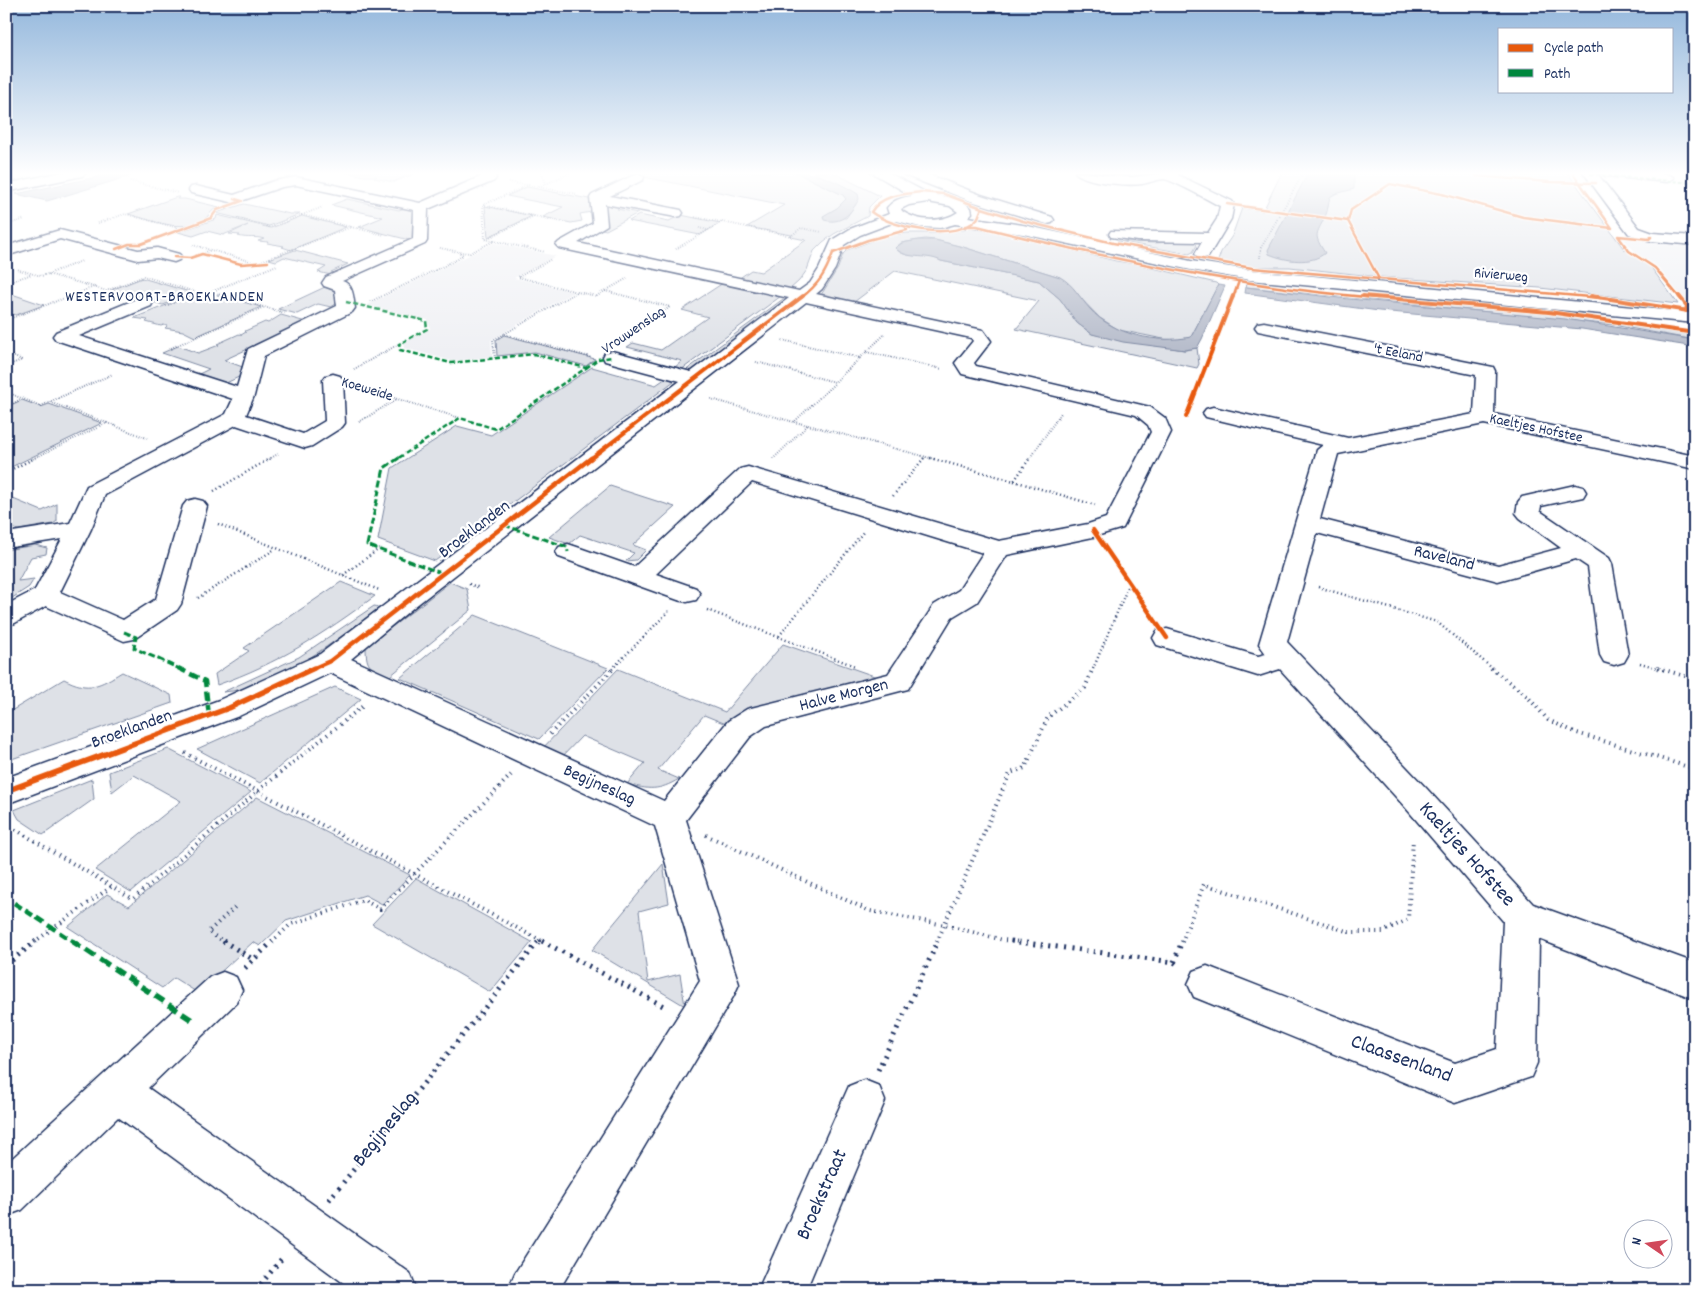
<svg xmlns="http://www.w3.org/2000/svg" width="1701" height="1296" viewBox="0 0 1701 1296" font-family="Dekko,sans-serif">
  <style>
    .built { fill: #eff0f4 }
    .green { fill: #dee1e7; stroke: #7c88a2 }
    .water { fill: #b5bbca; stroke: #77839f }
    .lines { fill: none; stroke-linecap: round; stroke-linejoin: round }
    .minor-casing { stroke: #1b2f5e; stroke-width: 3 }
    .path-far3 { stroke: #1b2f5e; stroke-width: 2; stroke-dasharray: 0.5 2; stroke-linecap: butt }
    .path-far2 { stroke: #1b2f5e; stroke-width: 2.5; stroke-dasharray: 1 3; stroke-linecap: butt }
    .path-far1 { stroke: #1b2f5e; stroke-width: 4; stroke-dasharray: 1 4.5; stroke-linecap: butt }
    .path { stroke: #1b2f5e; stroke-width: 5; stroke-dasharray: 2 5.5; stroke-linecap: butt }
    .minor { fill: #fff; fill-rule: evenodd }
    .quiet-far4 { stroke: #00873e; stroke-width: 2; stroke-dasharray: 4 2; stroke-linecap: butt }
    .quiet-far3 { stroke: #00873e; stroke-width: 2.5; stroke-dasharray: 5 2.5; stroke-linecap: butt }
    .quiet-far2 { stroke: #00873e; stroke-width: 3; stroke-dasharray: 7 3; stroke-linecap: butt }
    .quiet-far1 { stroke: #00873e; stroke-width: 4.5; stroke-dasharray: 9 4.5; stroke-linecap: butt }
    .quiet { stroke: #00873e; stroke-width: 5.5; stroke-dasharray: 11 5.5; stroke-linecap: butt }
    .cycleway-far3-casing { stroke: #fff; stroke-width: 4.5 }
    .cycleway-far2-casing { stroke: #fff; stroke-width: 5.5 }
    .cycleway-far1-casing { stroke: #fff; stroke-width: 7 }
    .cycleway-casing { stroke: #fff; stroke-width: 9 }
    .cycleway-far3 { stroke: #e8590c; stroke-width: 2.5 }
    .cycleway-far2 { stroke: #e8590c; stroke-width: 4 }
    .cycleway-far1 { stroke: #e8590c; stroke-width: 4.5 }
    .cycleway { stroke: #e8590c; stroke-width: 5.5 }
    .labels { text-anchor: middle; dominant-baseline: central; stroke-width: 4.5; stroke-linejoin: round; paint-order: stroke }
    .far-street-label { font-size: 15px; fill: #1b2f5e; stroke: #fff }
    .far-neighbourhood-label { font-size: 16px; letter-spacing: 1px; fill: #1b2f5e; stroke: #fff }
    .street-label { font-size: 18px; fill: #1b2f5e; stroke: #fff }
    .near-street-label { font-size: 21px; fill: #1b2f5e; stroke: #fff }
  </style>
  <rect width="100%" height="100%" fill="#fff"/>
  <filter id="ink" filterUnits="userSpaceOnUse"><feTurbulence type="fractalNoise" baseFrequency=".02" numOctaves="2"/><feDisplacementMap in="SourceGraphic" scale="10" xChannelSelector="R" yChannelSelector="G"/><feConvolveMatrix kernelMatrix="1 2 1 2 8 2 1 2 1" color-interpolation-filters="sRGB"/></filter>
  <g filter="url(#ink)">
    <g class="built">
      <polygon points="1623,238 1695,247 1695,306 1687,305 1659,268 1636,253"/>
      <polygon points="494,243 556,256 514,278 573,292 491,340 492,357 452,361 404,348 403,343 430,329 428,320 367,305"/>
    </g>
    <g class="green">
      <polygon points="345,172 417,172 393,182 374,178 377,176 365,176"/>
      <polygon points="619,172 795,172 843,195 846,199 837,208 824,216 846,218 856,204 825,178 813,172 832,172 880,196 869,207 868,216 834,234 823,242 814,251 807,270 799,281 789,290 738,279 751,270 761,272 806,240 791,237 792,235 747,227 784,205"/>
      <polygon points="1282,172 1567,172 1624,249 1650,266 1678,304 1540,288 1381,277 1290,267 1251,267 1218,261 1221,252 1232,236 1242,208 1263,211"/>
      <polygon points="527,187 589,199 591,212 580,214 582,221 571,223 543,217 563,207 507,196"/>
      <path d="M177 197H180L177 199H185L219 207C209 211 211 215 204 219 181 234 152 220 128 214Z"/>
      <polygon points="347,199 399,210 405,208 416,210 413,241 359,227 383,217 331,205"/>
      <polygon points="244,204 290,214 300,214 269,226 216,213"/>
      <polygon points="604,204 622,205 617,209 638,213 606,230 602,229 607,226 602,206"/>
      <polygon points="485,206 532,216 488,237"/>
      <path d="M217 215 271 228 302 216 346 227 291 250 282 247 284 246 267 243 268 242 258 241 264 239C256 236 248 239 238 236L240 235 229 234 248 225 223 235 207 231 193 236 178 232 216 219Z"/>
      <polygon points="639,215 669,221 681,215 720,223 700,235 629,221"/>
      <path d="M970 229 988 230 1116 261 1136 264 1216 283 1218 285 1191 337 1173 341 1119 330 1100 318 1060 277 963 247 935 240 925 239 901 243 895 248C905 259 917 254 930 256 934 257 938 259 941 261L1039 281 1060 299 1077 323 1092 334 1184 350 1197 348 1199 364 1197 368 1016 329 1039 301 895 271 854 302 821 295 838 268 843 254 847 250 885 236 907 233H939Z"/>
      <polygon points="1117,241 1153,243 1193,241 1197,245 1193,252 1189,254"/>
      <polygon points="295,250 348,264 331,272 339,274 331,275 318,272 326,267 284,257 276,261 269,259"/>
      <polygon points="142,278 193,293 163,305 111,290"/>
      <polygon points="723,283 781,296 681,370 674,368 682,361 627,347 633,343 661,350 708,317 682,310"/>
      <polygon points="1247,284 1425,304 1500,308 1570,316 1695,335 1695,340 1613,325 1246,287"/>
      <polygon points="325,287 336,290 336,304 331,307 318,304 297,314 278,309"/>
      <polygon points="6,292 44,305 16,315 10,313 13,311 6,311"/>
      <polygon points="197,293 205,295 211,293 261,307 195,337 183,331 165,328 167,326 164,325 161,326 146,322 148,320 134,318"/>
      <polygon points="783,299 784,302 692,373 685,371"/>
      <polygon points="281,315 306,322 224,360 245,368 243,375 224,384 197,375 209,369 162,353 178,346 198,353 219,345 217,344 239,334 241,335 246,332 245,331 265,322 268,323"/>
      <polygon points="504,335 595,359 586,366 535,352 497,356 496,340"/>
      <polygon points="592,367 656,385 666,378 674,381 435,561 378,540 392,468 457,426 491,435"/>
      <polygon points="22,400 41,407 49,404 102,423 9,468 6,467 6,407"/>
      <polygon points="610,486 675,507 633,545 646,550 636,560 626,561 634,553 580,535 569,544 549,537"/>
      <polygon points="6,496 42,511 57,504 57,521 53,524 18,530 6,525"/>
      <polygon points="35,545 47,548 46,554 31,557 18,581 34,579 29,587 6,602 6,550"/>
      <path d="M341 582 375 596C322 635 279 663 217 685L215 674 249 651 244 648Z"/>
      <path d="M450 582 467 589 471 610 390 676C371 668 366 669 366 647Z"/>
      <path d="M374 606 380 607C340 638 275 689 223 692L299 657Z"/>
      <polygon points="475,615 608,668 539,739 400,678"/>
      <path d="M783 644 880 678 726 724 704 715 658 770 679 779C659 791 649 790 627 784L645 763 582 736 559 760 540 751 618 669 725 712Z"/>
      <path d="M122 672 171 695 172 703 6 761V714L64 679C89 692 99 686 122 672Z"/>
      <polygon points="335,687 361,699 260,783 197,749"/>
      <polygon points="168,749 251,792 131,892 95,870 181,801 134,775 112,792 109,772"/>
      <polygon points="92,779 94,799 43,835 19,819 14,810"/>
      <polygon points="257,797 410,875 382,904 365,895 286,921 260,946 253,942 198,993 174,978 162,988 68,927 107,894 129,906"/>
      <polygon points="663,864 669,903 639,911 648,982 680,974 685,1006 592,950"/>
      <polygon points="416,878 532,942 490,992 372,924"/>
    </g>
    <g class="water">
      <polygon points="121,172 144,172 47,201 16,194"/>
      <path d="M795 172C818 172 838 182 858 194L859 199C851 213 842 225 824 220L823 216 837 208 846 199 843 195Z"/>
      <path d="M1354 172V189L1335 194 1330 197C1328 203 1328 211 1325 217 1316 235 1313 234 1325 253 1311 265 1286 261 1269 254L1268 250 1308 173Z"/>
      <path d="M918 240H935L963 247 1060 277C1073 284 1080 298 1090 309 1113 335 1158 344 1191 337L1218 285 1225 286 1202 339 1197 348 1185 350 1123 342 1092 334 1077 323 1060 299 1039 281 941 261C925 253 908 261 895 248L902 243Z"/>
      <polygon points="1246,287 1339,298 1565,319 1695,340 1695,347 1582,329 1379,311 1245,293"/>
    </g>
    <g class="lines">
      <g class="minor-casing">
        <g id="minor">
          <polygon points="62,172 88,172 82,176 6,192 6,184"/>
          <path d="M482 172H494L496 178 494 181 428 209 427 241 425 244 342 281C354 285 353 297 355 308L352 312 264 356 254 396 246 415 303 434 325 421 323 380 326 376 333 374 340 376 343 380 345 423 342 427 312 446 305 448 236 425 105 495 91 529 60 592 123 620 156 599 183 506 187 501 195 499 203 501 207 506 181 604 177 610 134 639 124 641 46 606 15 623 6 626V605L35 590 62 539 12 547 6 546V531L13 532 70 523 87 486 226 414 233 399 56 340 53 336 56 332 139 298H151L153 302 151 306 79 336 237 387 248 349 337 306 335 290 324 286 322 283 326 277 413 239 414 210 296 185 282 187 235 203 191 193 189 190 191 187 196 186 234 195 274 181 296 177 420 203 482 176Z"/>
          <path d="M871 172H887L929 194 959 199 971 208 972 213 968 217 1023 225 1191 261 1250 270 1695 313V323L1250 280 1191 270 1023 234 955 224 940 228 920 227 897 221 860 235 844 245 835 269 822 289 816 294 983 330 991 341 974 363 976 366 1150 407 1165 418 1171 432 1123 528 1093 537 1007 555 977 602 952 617 908 689 766 726 750 737 686 820 739 984 733 997 559 1290H508L515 1273 700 981 655 826 330 673 239 716 6 804V778L219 700 320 654 680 381 605 361 603 357 605 353 612 351 691 372 789 298 559 248 556 245 559 242 593 223 590 198 592 195 638 173 644 177 643 180 610 196 676 209 681 210 683 213 681 216 676 217 605 204 607 225 578 243 799 291 810 283 819 269 832 240 850 229 889 214 887 208C893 200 902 197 912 196ZM928 202 950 206 958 212C942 223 917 222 902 211L901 209 909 205ZM806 302 971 338 973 341 955 363 962 374 1136 415 1148 425 1151 432 1106 518 1088 524 999 541 748 467 740 469 634 567 577 547 568 544 559 547 556 552 559 557 678 600 687 602 696 600 700 594 696 588 656 574 752 482 983 553 959 590 934 605 888 674 747 709 728 721 664 801 351 659 414 607Z"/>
          <polygon points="903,172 922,172 981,195 1052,217 1054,220 1052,223 1047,224 971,201 904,175"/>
          <path d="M1075 172C1093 172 1111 177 1130 177 1147 176 1164 172 1181 172L1178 175 1232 201 1234 204 1231 219 1208 257H1198L1195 254 1202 242 1137 241 1111 237 1109 234 1111 231 1208 233 1217 219 1220 206C1210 201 1173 180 1164 179 1157 179 1149 183 1142 184 1126 186 1086 183 1075 172Z"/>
          <polygon points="1583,172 1596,172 1639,228 1653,233 1695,236 1695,245 1651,241 1629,234"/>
          <path d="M1599 172C1613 172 1665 168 1674 178L1667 182 1605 176Z"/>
          <polygon points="60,230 138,250 157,248 179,254 182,257 179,260 174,262 157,258 138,260 60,239 6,256 6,246"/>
          <polygon points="1264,322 1493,367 1495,371 1494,414 1695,456 1695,469 1484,424 1338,454 1320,519 1498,565 1561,548 1520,518 1516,513 1518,502 1522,497 1575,485 1583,487 1586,492 1583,497 1541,506 1540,511 1609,558 1612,564 1628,655 1624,662 1614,665 1604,662 1600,655 1588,567 1576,559 1498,581 1317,533 1287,642 1427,789 1533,904 1695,963 1695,999 1539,939 1537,1063 1531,1077 1455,1103 1194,997 1188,984 1194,971 1207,966 1455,1063 1497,1049 1503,921 1405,807 1280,669 1258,676 1157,645 1153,638 1157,631 1167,629 1258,656 1266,654 1259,644 1317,450 1323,445 1206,417 1203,413 1206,409 1213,407 1348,438 1474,414 1476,375 1258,331 1255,327 1258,323"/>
          <polygon points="223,972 236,977 242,990 236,1003 148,1088 410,1273 417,1290 353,1290 118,1117 22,1210 6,1216 6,1164 210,977"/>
          <polygon points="864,1080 879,1086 885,1101 806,1290 758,1290 849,1086"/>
        </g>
      </g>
      <g class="path-far3">
        <polyline points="542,172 546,184"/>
        <polyline points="130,181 178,193"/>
        <polyline points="394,182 418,172"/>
        <polyline points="509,182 577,194"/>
        <polyline points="539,187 572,172"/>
        <polyline points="483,205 534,216 486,239"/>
        <polyline points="534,216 563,222"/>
        <polyline points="237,219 270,227 302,215"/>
        <polyline points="722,222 791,236 801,228 822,232"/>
        <polyline points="98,223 125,214 182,229"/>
        <polyline points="6,225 25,219"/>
        <polyline points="351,227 385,235"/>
        <polyline points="699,228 708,230"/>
        <polyline points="494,241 545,252"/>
        <polyline points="193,245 256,263 351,227 302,215 323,207"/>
        <polyline points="440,248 459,252"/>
        <polyline points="676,249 722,222 694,217"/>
        <polyline points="202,254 211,250"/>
        <polyline points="1260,258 1261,248 1304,172"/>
        <polyline points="550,260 518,277 577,292 504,334 590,357"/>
        <polyline points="48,274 82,261"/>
        <polyline points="143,276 205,295 211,292 285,313"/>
        <polyline points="6,283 32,274"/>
        <polyline points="94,287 106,291 142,277"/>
        <polyline points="605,291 628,278"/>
        <polyline points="211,292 277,265"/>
        <polyline points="577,292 597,296 605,291 670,307 623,338"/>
        <polyline points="370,302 458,259 463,255 459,252 470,253 494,241 485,239 483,205 529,185"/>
        <polyline points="166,306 197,293"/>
        <polyline points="6,320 94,287 48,274 41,276 16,269"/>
        <polyline points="169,349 264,307"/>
        <polyline points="867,352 942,369"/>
        <polyline points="495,358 493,340 504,334"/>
        <polyline points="860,358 885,334"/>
        <polyline points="756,362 835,382 860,358 782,340"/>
        <polyline points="6,366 22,360 12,356"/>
        <polyline points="354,369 399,344"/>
        <polyline points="358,387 460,418"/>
        <polyline points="6,392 41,406 49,402 107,423 32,459"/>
        <polyline points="711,399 794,422"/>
        <polyline points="49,402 113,374"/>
        <polyline points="6,406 22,399"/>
        <polyline points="359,422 397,399"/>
        <polyline points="107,423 147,438"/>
        <polyline points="808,425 934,459"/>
        <polyline points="269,459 278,454"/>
        <polyline points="773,459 808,425 794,422 835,383"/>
        <polyline points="923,459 925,457"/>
        <polyline points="1029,459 1061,413"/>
      </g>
      <g class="path-far2">
        <polyline points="930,458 1014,481 1030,458"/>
        <polyline points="6,472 35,458"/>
        <polyline points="1014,481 1095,505"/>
        <polyline points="214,491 271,458"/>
        <polyline points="893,496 924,458"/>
        <polyline points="218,524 379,590"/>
        <polyline points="343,575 379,549"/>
        <polyline points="469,584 480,588"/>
        <polyline points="1318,587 1437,622 1493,669"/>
        <polyline points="198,598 275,549"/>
        <polyline points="707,610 855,666"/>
        <polyline points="779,636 864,531"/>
        <polyline points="1640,663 1662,669"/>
        <polyline points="612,669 669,611"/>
        <polyline points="1093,669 1130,582"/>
      </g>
      <g class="path-far1">
        <polyline points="1491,668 1527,696 1548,720 1577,733 1695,769"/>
        <polyline points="1658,668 1695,679"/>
        <polyline points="550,734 614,668"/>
        <polyline points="185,753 540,940 538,942"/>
        <polyline points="6,824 133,899 258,791 364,705"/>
        <polyline points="706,835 870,911 945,925 1003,940 1021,942"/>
        <polyline points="540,940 544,942"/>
        <polyline points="34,942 111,887"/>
        <polyline points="225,942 208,932 235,907"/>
        <polyline points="272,942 291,924 364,900 380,909 511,775"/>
        <polyline points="937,942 1010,773 1025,768 1048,717 1085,688 1093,668"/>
        <polyline points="1182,942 1204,884 1349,932 1383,932 1408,919 1413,839"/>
      </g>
      <g class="path">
        <polyline points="223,941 254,960"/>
        <polyline points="542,941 667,1008"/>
        <polyline points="1011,941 1174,962 1179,966"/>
        <polyline points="1174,962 1182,941"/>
        <polyline points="6,965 36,941"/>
        <polyline points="245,968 273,941"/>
        <polyline points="878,1070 938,941"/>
        <polyline points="329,1200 539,941"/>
        <polyline points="256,1290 283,1257"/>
      </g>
      <use href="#minor" class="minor"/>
      <polyline class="quiet-far4" points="1590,174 1695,183"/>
      <g class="quiet-far3">
        <polyline points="346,302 426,321 427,329 399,344 400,350 451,363 534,354 586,368 496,429 460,418 397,459"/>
        <polyline points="586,368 598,359 612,357"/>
      </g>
      <g class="quiet-far2">
        <polyline points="399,458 384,468 367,545 441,573"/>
        <polyline points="504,525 567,547 568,552"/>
        <polyline points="124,632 136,637 134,648 180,669"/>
      </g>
      <g class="quiet-far1">
        <polyline points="178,668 205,681 209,716"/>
        <polyline points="14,903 74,942"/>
      </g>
      <polyline class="quiet" points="72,941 192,1020"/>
      <g class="cycleway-far3-casing">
        <g id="cycleway-far3">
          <polyline points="1476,176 1550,182 1596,183"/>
          <path d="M921 192 944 194 982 208C980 211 979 217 977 219 956 242 892 228 871 212 881 195 903 194 921 192Z"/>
          <polyline points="1227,204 1348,221"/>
          <polyline points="982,208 1023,221 1113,243 1252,268 1601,298"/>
          <path d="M965 226H977C1109 259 1242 287 1378 298"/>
          <polyline points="1651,237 1649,239 1618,236 1629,251 1655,268 1680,298"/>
          <polyline points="116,249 129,244 141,244 211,218 217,210 242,201 235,199"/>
          <polyline points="833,253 868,240 907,230"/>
          <polyline points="174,257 190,258 202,254 241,264 268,262"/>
          <polyline points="1379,279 1348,221 1351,210 1390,184 1442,194 1523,217 1612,228 1572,172"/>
          <path d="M801 298C819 284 825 274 833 253"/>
          <polyline points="1233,298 1239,281"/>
        </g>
      </g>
      <g class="cycleway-far2-casing">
        <g id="cycleway-far2">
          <polyline points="1363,296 1549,312 1695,333"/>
          <polyline points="1591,296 1695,312"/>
          <polyline points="1679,296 1687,306 1686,311"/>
          <polyline points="1186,417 1233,296"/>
          <polyline points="590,459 803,296"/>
        </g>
      </g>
      <g class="cycleway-far1-casing">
        <g id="cycleway-far1">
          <polyline points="1093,530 1167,638"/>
          <polyline points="312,669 330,661 591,458"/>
        </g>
      </g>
      <g class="cycleway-casing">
        <polyline id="cycleway" points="6,791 229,708 314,668"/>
      </g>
      <use href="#cycleway-far3" class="cycleway-far3"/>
      <use href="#cycleway-far2" class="cycleway-far2"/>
      <use href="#cycleway-far1" class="cycleway-far1"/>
      <use href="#cycleway" class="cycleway"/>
    </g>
  </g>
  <linearGradient id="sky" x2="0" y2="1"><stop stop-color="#93b7dc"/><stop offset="0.49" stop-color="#fff"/><stop offset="1" stop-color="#fff" stop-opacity="0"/></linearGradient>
  <rect width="1701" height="354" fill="url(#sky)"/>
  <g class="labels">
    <g class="far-street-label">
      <text transform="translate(1501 276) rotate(5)">Rivierweg</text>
      <text transform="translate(634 331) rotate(-34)">Vrouwenslag</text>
      <text transform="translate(1398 354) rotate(11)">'t Eeland</text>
      <text transform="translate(367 390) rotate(17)">Koeweide</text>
      <text transform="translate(1536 429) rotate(12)">Kaeltjes Hofstee</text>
    </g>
    <g class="far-neighbourhood-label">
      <text x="165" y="297">WESTERVOORT-BROEKLANDEN</text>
    </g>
    <g class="street-label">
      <text transform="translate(475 530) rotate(-37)">Broeklanden</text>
      <text transform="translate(1444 559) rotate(14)">Raveland</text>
      <text transform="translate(844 696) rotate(-14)">Halve Morgen</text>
      <text transform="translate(132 730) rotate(-20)">Broeklanden</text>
      <text transform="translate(599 786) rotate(24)">Begijneslag</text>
    </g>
    <g class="near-street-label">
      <text transform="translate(1466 855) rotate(48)">Kaeltjes Hofstee</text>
      <text transform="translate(1401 1060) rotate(20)">Claassenland</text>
      <text transform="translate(386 1130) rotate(-51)">Begijneslag</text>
      <text transform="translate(823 1195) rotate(-66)">Broekstraat</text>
    </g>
  </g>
  <rect width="1701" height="1296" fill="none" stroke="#fff" stroke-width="25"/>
  <rect x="12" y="12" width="1676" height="1271" fill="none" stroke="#1b2f5e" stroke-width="2" filter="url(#ink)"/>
  <rect x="1498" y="28" width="175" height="65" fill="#ffffff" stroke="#a4acbf"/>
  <rect x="1508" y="44" width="25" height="8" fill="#e8590c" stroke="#a4acbf"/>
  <text x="1544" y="52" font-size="15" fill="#1b2f5e">Cycle path</text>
  <rect x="1508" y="69" width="25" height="8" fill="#00873e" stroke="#a4acbf"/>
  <text x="1544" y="78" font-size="15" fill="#1b2f5e">Path</text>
  <g transform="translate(1648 1244) rotate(283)"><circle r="24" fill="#ffffff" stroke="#a4acbf"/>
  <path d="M0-4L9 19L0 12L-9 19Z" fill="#d1495b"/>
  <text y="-8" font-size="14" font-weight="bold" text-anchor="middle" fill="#1b2f5e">N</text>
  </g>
</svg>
